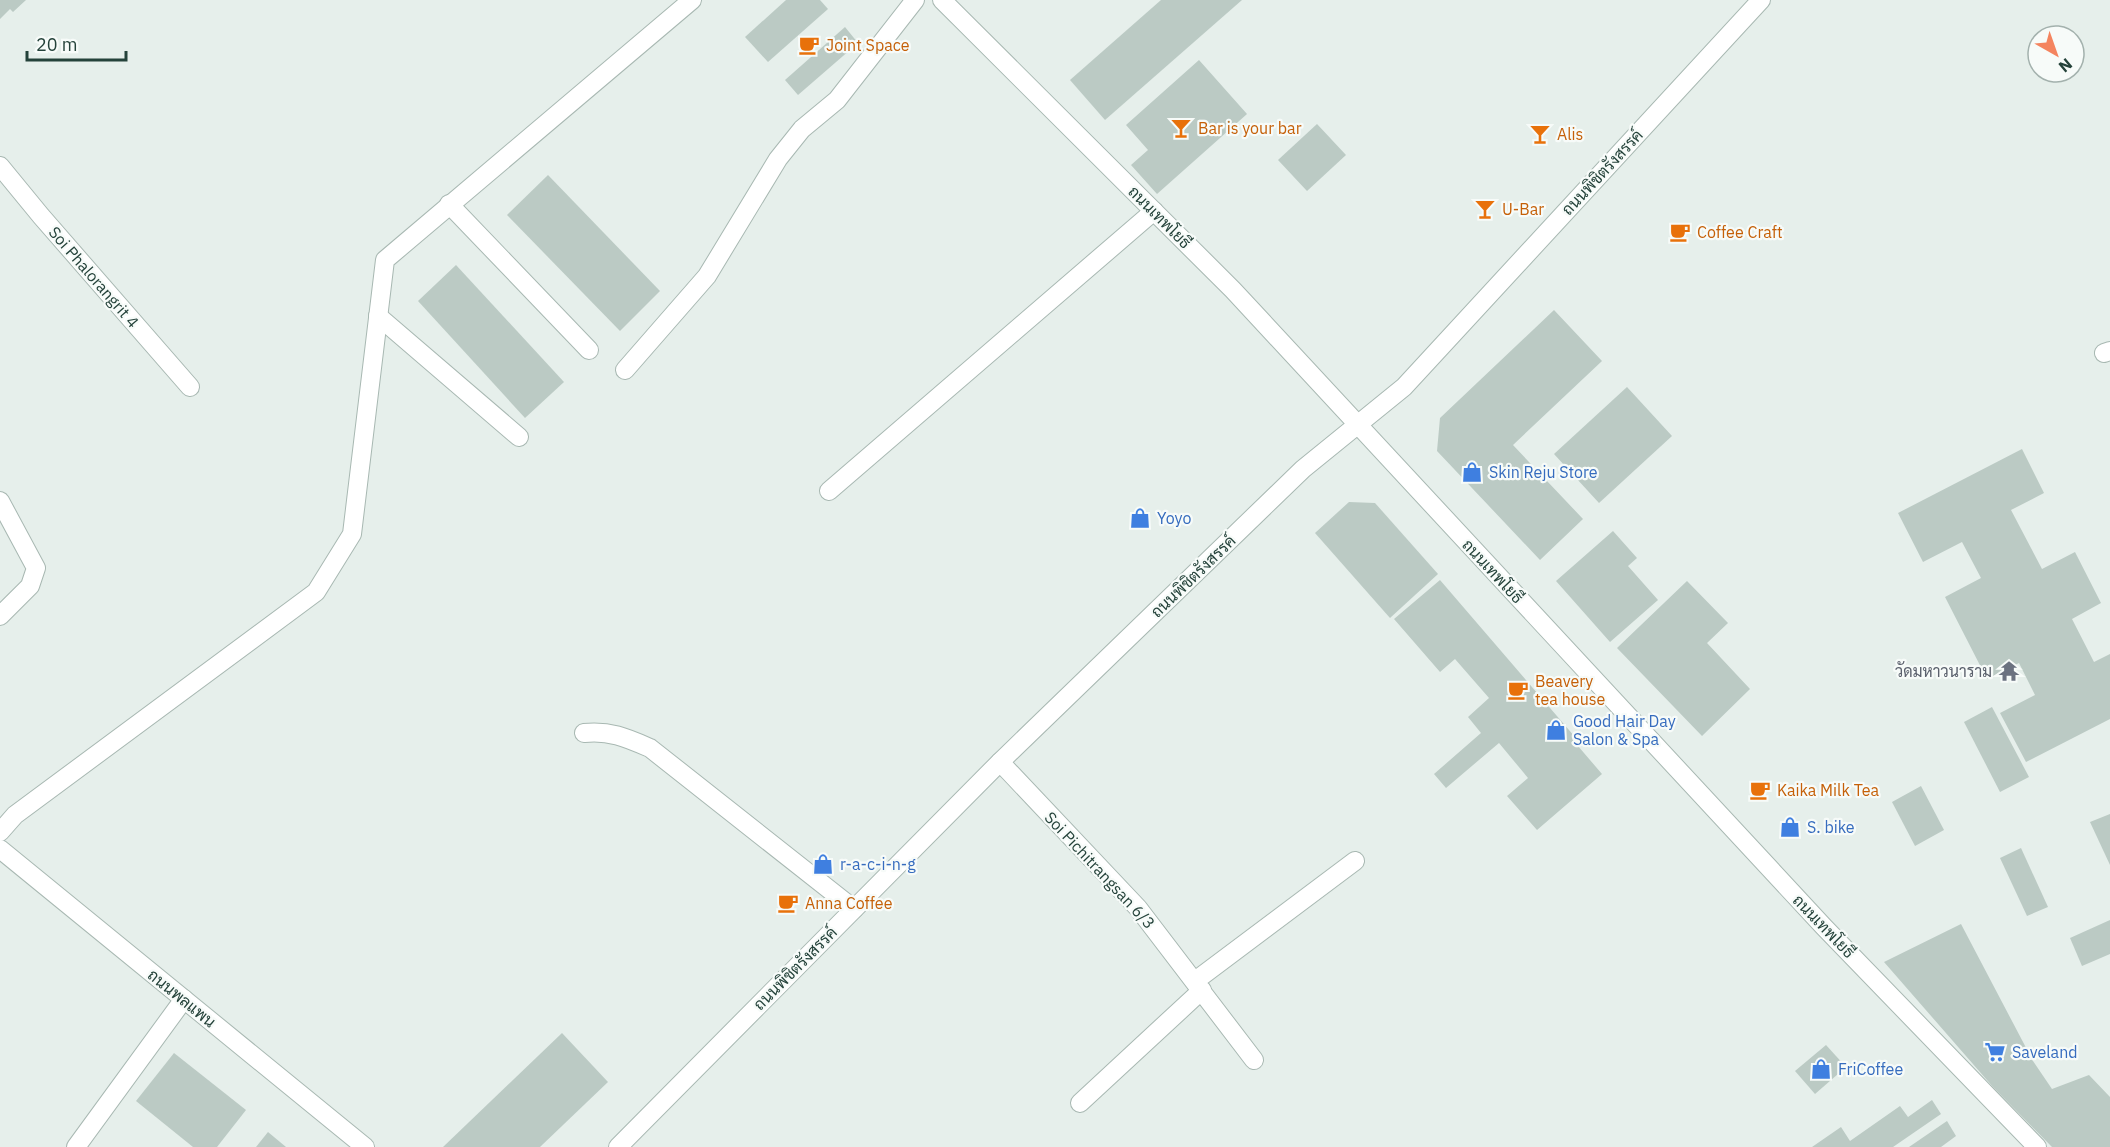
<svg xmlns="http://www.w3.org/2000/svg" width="2110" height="1147" viewBox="0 0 2110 1147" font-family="'IBM Plex Sans',Sarabun,sans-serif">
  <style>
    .building { fill: #bbcac4 }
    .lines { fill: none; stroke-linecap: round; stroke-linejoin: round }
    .minor-casing { stroke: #a8b8b2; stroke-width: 20 }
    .minor { stroke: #fff; stroke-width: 18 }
    .labels { text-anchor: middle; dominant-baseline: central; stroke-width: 4.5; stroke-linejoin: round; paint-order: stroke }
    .food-label { font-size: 16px; fill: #c56008; stroke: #f7fbf9; text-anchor: start }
    .street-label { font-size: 16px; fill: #24423a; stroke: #f7fbf9 }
    .shop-label { font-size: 16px; fill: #366cbe; stroke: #f7fbf9; text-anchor: start }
    .worship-label { font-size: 16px; fill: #5b616d; stroke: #f7fbf9; text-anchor: end }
  </style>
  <rect width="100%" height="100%" fill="#e6efeb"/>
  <g class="building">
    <polygon points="0,0 26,0 13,12 10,9 0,19"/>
    <polygon points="786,0 820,0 828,9 768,62 745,37"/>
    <polygon points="1161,0 1242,0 1105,120 1070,80"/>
    <polygon points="845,27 858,43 798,95 785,80"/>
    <polygon points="1199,60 1247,114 1157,194 1131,165 1148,150 1126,125"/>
    <polygon points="1317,124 1346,155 1307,191 1278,160"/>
    <polygon points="548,175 660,291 620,331 507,215"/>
    <polygon points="456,265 564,382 525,418 418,301"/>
    <polygon points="1554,310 1602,361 1513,445 1583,519 1540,560 1437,451 1440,418"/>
    <polygon points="1627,387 1672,436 1599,503 1554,454"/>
    <polygon points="2022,449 2044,493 2011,510 2042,569 2075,552 2101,603 2072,619 2094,662 2110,654 2110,719 2026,762 2000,713 2035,695 2019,663 1987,679 1945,597 1981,578 1962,542 1923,562 1898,513"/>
    <polygon points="1349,502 1375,503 1438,574 1390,618 1315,533"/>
    <polygon points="1613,531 1637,558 1628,566 1658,600 1610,642 1556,581"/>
    <polygon points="1440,580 1575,737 1572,739 1602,774 1537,830 1507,796 1528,778 1499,743 1446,788 1434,774 1481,733 1468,717 1489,698 1455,659 1440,672 1394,619"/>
    <polygon points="1687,581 1728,623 1707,643 1750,689 1702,736 1617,648"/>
    <polygon points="1992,707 2029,777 2000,792 1964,722"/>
    <polygon points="1921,786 1944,830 1915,846 1892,802"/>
    <polygon points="2110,814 2110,865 2090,822"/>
    <polygon points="2021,848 2048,907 2027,916 2000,858"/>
    <polygon points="2110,920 2110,954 2082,966 2070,938"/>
    <polygon points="1961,924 2033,1061 2052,1089 2089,1075 2110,1097 2110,1147 2052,1147 1993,1087 1884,962"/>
    <polygon points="562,1033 608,1082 540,1147 443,1147"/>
    <polygon points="1826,1045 1846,1067 1815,1094 1795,1071"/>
    <polygon points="174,1053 246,1110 217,1147 193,1147 136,1101"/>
    <polygon points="1932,1100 1941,1114 1893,1147 1812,1147 1841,1127 1850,1141 1900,1106 1908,1117"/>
    <polygon points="1947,1121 1956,1136 1941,1147 1909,1147"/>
    <polygon points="268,1132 286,1147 256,1147"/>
  </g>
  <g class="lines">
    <g class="minor-casing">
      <g id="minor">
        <polyline points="942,0 1233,290 1824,927 2037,1147"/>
        <polyline points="0,166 41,216 190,387"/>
        <polyline points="449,204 589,350"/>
        <polyline points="378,316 519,437"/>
        <polyline points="2104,353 2110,351"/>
        <polyline points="625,370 707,276 778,159 802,129 837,100 915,0"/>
        <polyline points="829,491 1154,211"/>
        <polyline points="0,501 36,568 30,586 0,616"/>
        <path d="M584 733C609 730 627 738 650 748L854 909"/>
        <polyline points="1000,762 1138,908 1254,1060"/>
        <polyline points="0,832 15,815 316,592 352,534 385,260 692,0"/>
        <polyline points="0,849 365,1147"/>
        <polyline points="1195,981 1355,861"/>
        <polyline points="1080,1103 1202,990"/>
        <polyline points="76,1147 184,999"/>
        <polyline points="618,1147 1000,762 1303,469 1404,387 1761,0"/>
      </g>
    </g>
    <use href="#minor" class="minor"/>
  </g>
  <defs>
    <g id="cafe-bare" transform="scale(1.62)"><path d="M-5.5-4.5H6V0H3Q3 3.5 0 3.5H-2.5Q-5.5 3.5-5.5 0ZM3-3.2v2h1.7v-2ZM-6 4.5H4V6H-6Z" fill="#e8710a" stroke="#f7fbf9" stroke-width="2.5" paint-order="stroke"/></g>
    <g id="bar-bare" transform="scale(1.62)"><path d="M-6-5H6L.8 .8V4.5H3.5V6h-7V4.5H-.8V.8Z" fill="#e8710a" stroke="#f7fbf9" stroke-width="2.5" paint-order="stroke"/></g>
    <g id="shop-bare" transform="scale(1.62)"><path d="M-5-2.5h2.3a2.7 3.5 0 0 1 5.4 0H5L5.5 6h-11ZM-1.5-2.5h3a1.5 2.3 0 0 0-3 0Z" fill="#3f7fe0" stroke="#f7fbf9" stroke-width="2.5" paint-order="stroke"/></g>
    <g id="temple-bare" transform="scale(1.62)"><path d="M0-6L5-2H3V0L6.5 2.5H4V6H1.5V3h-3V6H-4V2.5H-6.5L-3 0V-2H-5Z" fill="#6b7280" stroke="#f7fbf9" stroke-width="2.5" paint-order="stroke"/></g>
    <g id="supermarket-bare" transform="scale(1.62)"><path d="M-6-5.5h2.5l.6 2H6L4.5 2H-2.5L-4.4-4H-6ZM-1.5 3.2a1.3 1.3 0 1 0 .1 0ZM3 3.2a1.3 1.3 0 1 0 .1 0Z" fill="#3f7fe0" stroke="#f7fbf9" stroke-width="2.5" paint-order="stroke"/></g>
  </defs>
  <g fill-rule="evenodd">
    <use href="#cafe-bare" x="809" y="45"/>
    <use href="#bar-bare" x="1181" y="128"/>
    <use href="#bar-bare" x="1540" y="134"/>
    <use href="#bar-bare" x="1485" y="209"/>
    <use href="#cafe-bare" x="1680" y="232"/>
    <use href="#shop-bare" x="1472" y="472"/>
    <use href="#shop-bare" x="1140" y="518"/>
    <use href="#temple-bare" x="2009" y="671"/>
    <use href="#cafe-bare" x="1518" y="690"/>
    <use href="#shop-bare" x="1556" y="730"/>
    <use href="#cafe-bare" x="1760" y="790"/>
    <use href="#shop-bare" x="1790" y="827"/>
    <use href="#shop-bare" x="823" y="864"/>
    <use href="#cafe-bare" x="788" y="903"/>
    <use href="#supermarket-bare" x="1995" y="1052"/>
    <use href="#shop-bare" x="1821" y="1069"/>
  </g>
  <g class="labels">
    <g class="food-label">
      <text x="826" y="45">Joint Space</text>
      <text x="1198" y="128">Bar is your bar</text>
      <text x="1557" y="134">Alis</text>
      <text x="1502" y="209">U-Bar</text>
      <text x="1697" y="232">Coffee Craft</text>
      <text x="1535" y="681">Beavery<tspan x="1535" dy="18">tea house</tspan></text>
      <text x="1777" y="790">Kaika Milk Tea</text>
      <text x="805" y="903">Anna Coffee</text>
    </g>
    <g class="street-label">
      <text transform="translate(1602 172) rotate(-47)">ถนนพิชิตรังสรรค์</text>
      <text transform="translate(1160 217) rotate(45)">ถนนเทพโยธี</text>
      <text transform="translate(94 277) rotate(49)">Soi Phalorangrit 4</text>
      <text transform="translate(1493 571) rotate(47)">ถนนเทพโยธี</text>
      <text transform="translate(1193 576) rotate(-44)">ถนนพิชิตรังสรรค์</text>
      <text transform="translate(1100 870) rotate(47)">Soi Pichitrangsan 6/3</text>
      <text transform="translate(1824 926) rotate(46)">ถนนเทพโยธี</text>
      <text transform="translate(795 968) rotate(-45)">ถนนพิชิตรังสรรค์</text>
      <text transform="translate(182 998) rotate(39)">ถนนพลแพน</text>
    </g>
    <g class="shop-label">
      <text x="1489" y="472">Skin Reju Store</text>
      <text x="1157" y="518">Yoyo</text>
      <text x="1573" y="721">Good Hair Day<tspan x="1573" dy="18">Salon &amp; Spa</tspan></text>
      <text x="1807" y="827">S. bike</text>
      <text x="840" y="864">r-a-c-i-n-g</text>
      <text x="2012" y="1052">Saveland</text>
      <text x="1838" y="1069">FriCoffee</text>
    </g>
    <g class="worship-label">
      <text x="1992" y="671">วัดมหาวนาราม</text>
    </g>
  </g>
  <g transform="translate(2056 54) rotate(140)"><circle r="28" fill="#f7fbf9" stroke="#a3b1ad" stroke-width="1.5"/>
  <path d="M0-4.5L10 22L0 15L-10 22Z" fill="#f4845f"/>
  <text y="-9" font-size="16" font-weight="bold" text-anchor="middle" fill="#24423a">N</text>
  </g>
  <path d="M27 51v9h99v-9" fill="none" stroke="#24423a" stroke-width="3"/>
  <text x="36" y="51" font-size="18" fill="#24423a" stroke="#f7fbf9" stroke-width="4.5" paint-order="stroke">20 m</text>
</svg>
